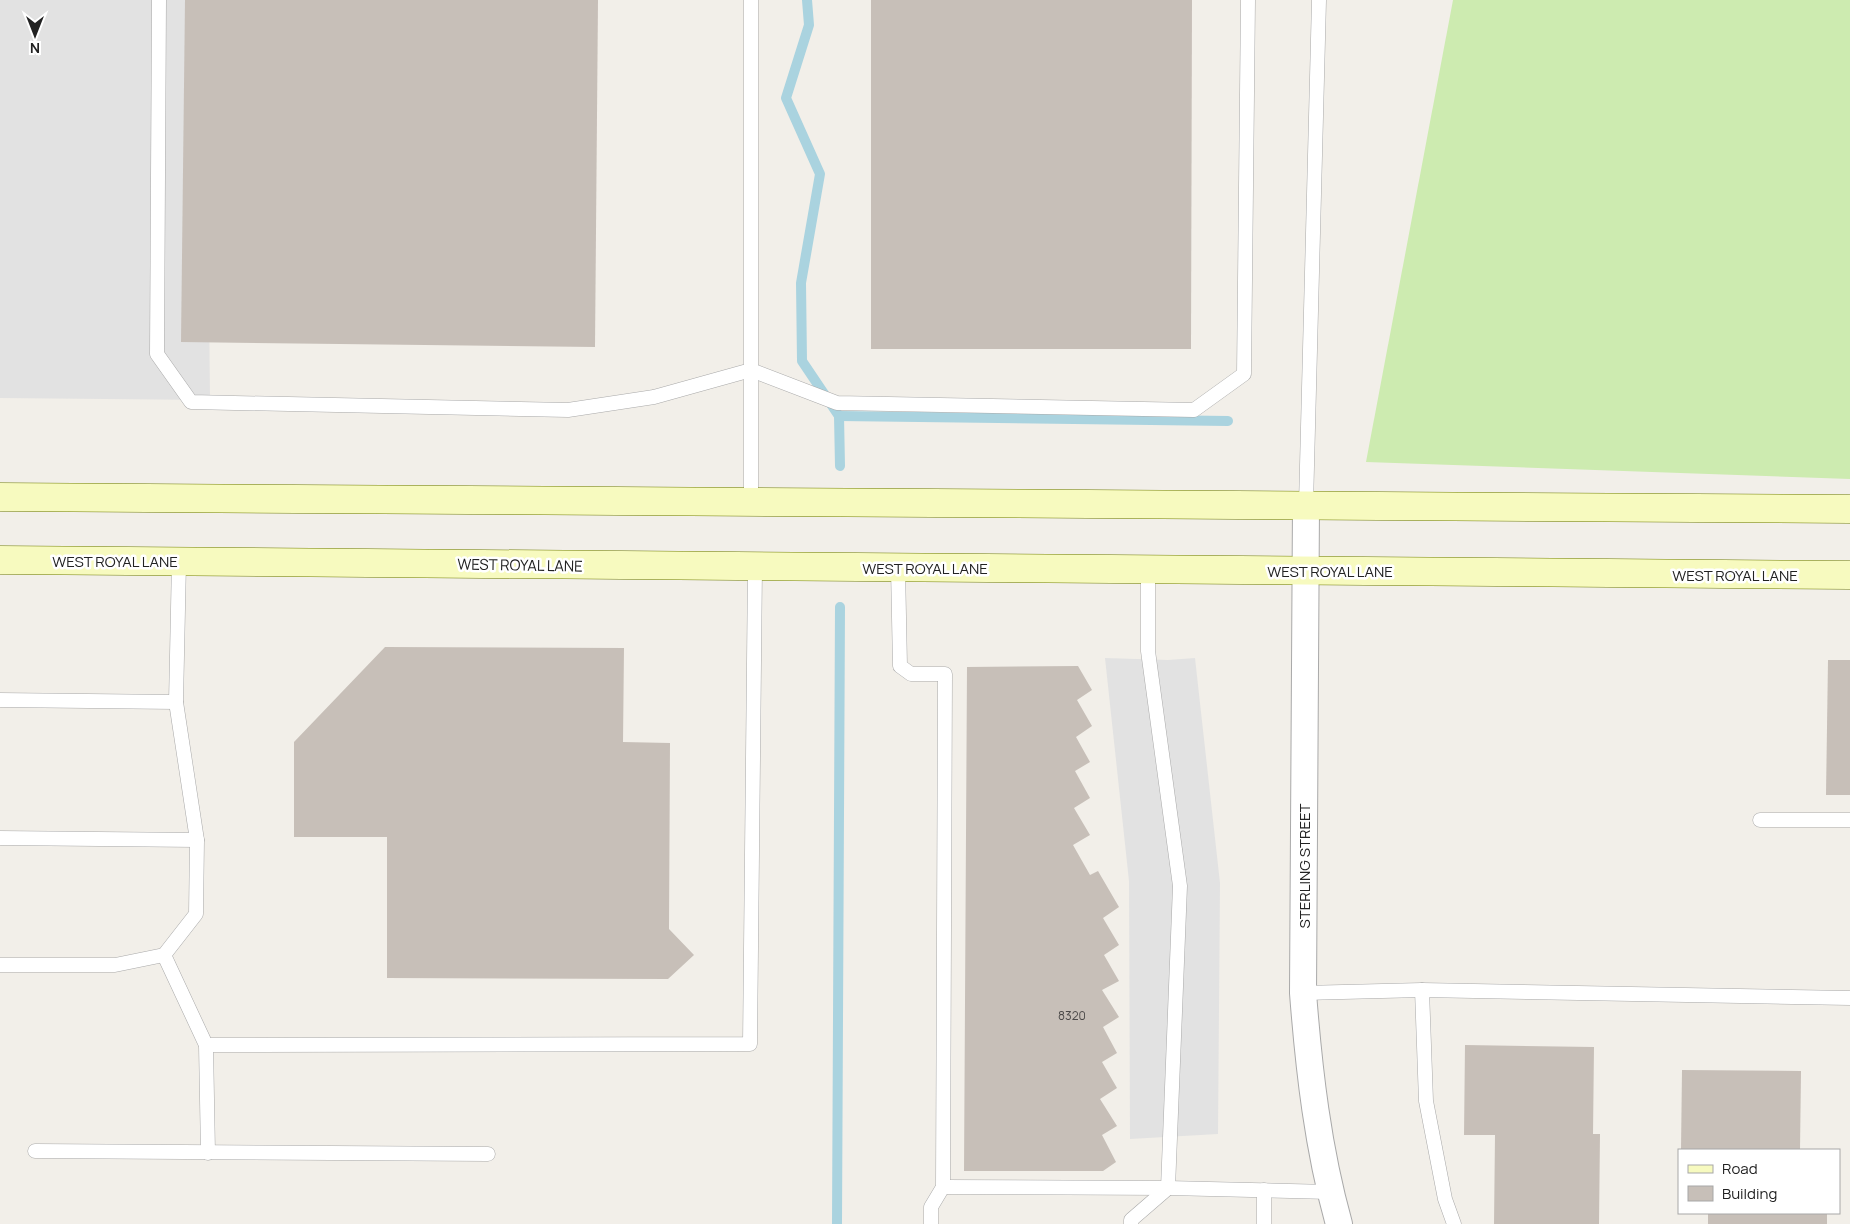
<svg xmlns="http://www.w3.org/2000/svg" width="1850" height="1224" viewBox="0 0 1850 1224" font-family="Manrope,sans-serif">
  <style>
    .grass { fill: #cdebb0 }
    .parking { fill: #e2e2e2 }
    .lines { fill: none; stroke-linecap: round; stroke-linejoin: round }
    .stream { stroke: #aad3df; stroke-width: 10 }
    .building { fill: #c7bfb8 }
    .service-casing { stroke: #a9a9a9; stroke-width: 15 }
    .minor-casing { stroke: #a9a9a9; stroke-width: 28 }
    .secondary-casing { stroke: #707d05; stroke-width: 29 }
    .service { stroke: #fff; stroke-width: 14 }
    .minor { stroke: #fff; stroke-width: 26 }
    .secondary { stroke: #f7fabf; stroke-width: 28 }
    .labels { text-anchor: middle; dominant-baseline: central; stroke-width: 5; stroke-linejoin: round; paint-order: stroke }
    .number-label { font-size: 12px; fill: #4b4948 }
    .street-label { font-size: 15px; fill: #222; stroke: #fff }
  </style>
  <rect width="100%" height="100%" fill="#f2efe9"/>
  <polygon class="grass" points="1453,0 1850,0 1850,479 1366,462"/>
  <g class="parking">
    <polygon points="0,0 206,0 210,400 0,398"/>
    <polygon points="1105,658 1168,660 1195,658 1220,883 1218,1134 1130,1139 1129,881"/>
  </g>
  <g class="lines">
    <g class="stream">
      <polyline points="807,0 809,25 786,98 820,174 801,283 802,361 839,416 840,466"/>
      <polyline points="839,416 1228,421"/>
      <polyline points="837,1224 840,607"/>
    </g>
  </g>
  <g class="building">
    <polygon points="185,0 598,0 595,347 181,342"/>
    <polygon points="871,0 1192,0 1191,349 871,349"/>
    <polygon points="385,647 624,648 623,742 670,743 669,929 694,955 668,979 387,978 387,837 294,837 294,742"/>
    <polygon points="1828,660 1850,660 1850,795 1826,795"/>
    <polygon points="1078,666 1092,690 1077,700 1092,726 1076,737 1090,762 1075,771 1090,798 1074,808 1090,835 1073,845 1090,875 1098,871 1119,907 1103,918 1119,945 1104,955 1119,981 1102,990 1119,1017 1103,1027 1117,1053 1102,1062 1117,1088 1100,1099 1117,1126 1102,1135 1116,1162 1103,1171 964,1171 967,667"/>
    <polygon points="1465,1045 1594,1047 1593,1134 1600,1134 1599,1224 1494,1224 1495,1135 1464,1135"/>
    <polygon points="1682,1070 1801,1071 1800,1150 1681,1150"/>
    <rect x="1708" y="1213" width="119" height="11"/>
  </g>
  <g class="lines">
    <g class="service-casing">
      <g id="service">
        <polyline points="159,0 157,354 191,402 568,410 654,397 751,370 837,403 1194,410 1244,374 1248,0"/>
        <polyline points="751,0 751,501"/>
        <polyline points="1306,505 1319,0"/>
        <polyline points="898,568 900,666 911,674 945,674 943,1187 931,1207 931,1224"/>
        <polyline points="0,700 176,702"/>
        <polyline points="1760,820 1850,820"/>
        <polyline points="0,838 197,840"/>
        <polyline points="164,955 206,1045 208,1153"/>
        <polyline points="0,965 115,965 164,955 196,914 197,840 176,702 179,562"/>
        <polyline points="1303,993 1422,990"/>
        <polyline points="206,1045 750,1044 755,567"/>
        <polyline points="35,1151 488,1154"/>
        <polyline points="943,1187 1168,1188 1330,1192"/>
        <polyline points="1131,1224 1131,1220 1168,1188 1180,886 1148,651 1148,570"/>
        <polyline points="1264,1224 1264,1190"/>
        <polyline points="1454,1224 1445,1199 1426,1101 1422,990 1850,998"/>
      </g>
    </g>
    <g class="minor-casing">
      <path id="minor" d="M1306 505 1303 993C1309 1071 1318 1149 1339 1224"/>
    </g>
    <g class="secondary-casing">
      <g id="secondary">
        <polyline points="0,497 1850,509"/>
        <polyline points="0,560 1850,575"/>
      </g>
    </g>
    <use href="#service" class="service"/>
    <use href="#minor" class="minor"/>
    <use href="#secondary" class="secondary"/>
  </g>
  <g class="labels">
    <g class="number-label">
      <text x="1072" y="1015">8320</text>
    </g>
    <g class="street-label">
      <text x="115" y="561">WEST ROYAL LANE</text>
      <text transform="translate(520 565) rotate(1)">WEST ROYAL LANE</text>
      <text x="925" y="568">WEST ROYAL LANE</text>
      <text x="1330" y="571">WEST ROYAL LANE</text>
      <text x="1735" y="575">WEST ROYAL LANE</text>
      <text transform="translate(1304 866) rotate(-90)">STERLING STREET</text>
    </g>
  </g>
  <rect x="1678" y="1149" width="162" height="65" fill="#ffffff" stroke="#a7a7a7"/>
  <rect x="1688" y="1165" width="25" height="8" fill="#f7fabf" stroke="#a7a7a7"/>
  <text x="1722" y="1174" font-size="15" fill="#222222">Road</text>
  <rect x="1688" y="1186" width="25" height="15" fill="#c7bfb8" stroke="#a7a7a7"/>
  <text x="1722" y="1199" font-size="15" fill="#222222">Building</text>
  <g transform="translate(35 35) rotate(180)" stroke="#ffffff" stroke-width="4" paint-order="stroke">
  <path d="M0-4L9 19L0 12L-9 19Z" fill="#222222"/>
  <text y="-8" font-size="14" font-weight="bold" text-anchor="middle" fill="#222222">N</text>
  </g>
</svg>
